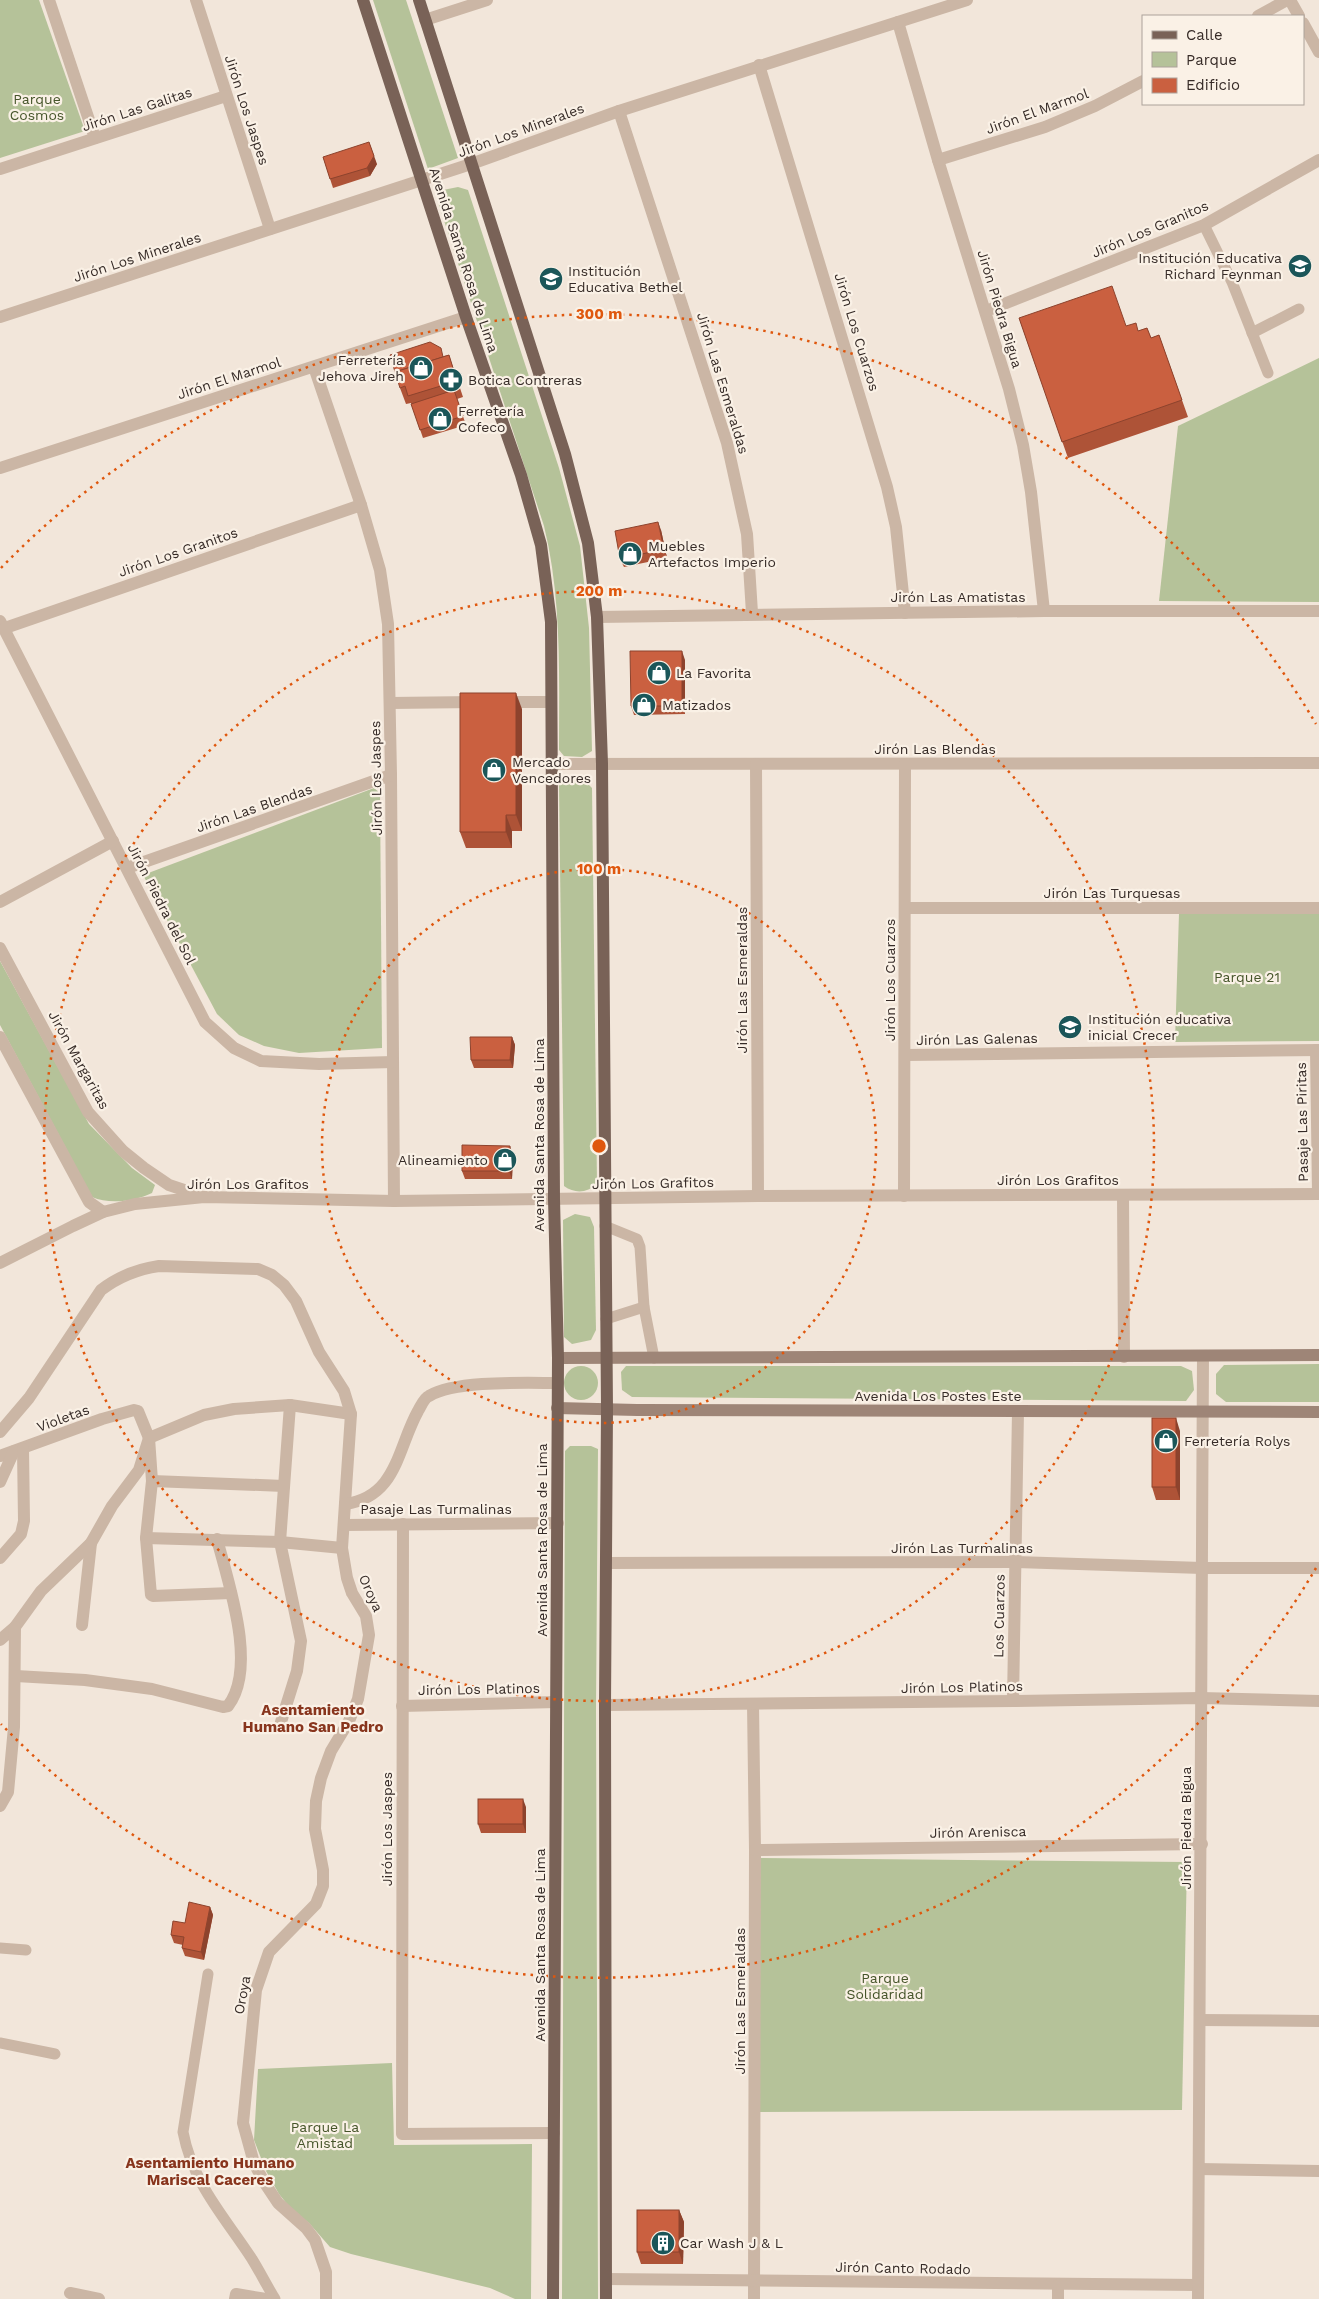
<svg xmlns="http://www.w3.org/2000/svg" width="1319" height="2299" viewBox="0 0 1319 2299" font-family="'Work Sans',sans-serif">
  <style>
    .green { fill: #b5c299 }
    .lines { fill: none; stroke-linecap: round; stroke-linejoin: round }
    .service { stroke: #cbb6a5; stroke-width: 11 }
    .pedestrian { stroke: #cbb6a5; stroke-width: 12 }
    .minor { stroke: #cbb6a5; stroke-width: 12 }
    .tertiary { stroke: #cbb6a5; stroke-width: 12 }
    .secondary { stroke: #9e8577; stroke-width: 12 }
    .primary { stroke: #796257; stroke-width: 12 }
    .wall { fill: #ae5337 }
    .shaded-wall { fill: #8d432d }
    .building { fill: #ca6040; stroke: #8d432d }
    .ring { fill: none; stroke: #df570d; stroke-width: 2.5; stroke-dasharray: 2.5 5 }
    .labels { text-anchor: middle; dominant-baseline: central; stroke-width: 4.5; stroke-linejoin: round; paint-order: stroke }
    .park-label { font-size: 14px; fill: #46552a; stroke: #faf1e6 }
    .street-label { font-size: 14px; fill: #362b27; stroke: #faf1e6 }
    .poi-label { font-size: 14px; fill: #362b27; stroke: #faf1e6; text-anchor: start }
    .neighbourhood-label { font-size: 15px; font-weight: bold; fill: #88351d; stroke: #faf1e6 }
    .centre { fill: #df570d; stroke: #faf1e6; stroke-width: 2.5 }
    .ring-label { font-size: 15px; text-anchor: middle; font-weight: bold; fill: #df570d; stroke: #faf1e6; stroke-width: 4.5; stroke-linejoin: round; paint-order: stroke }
  </style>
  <rect width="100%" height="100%" fill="#f2e6da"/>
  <g class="green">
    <polygon points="0,0 39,0 85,131 0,158"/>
    <polygon points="373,0 406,0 458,158 428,169"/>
    <path d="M458 187 468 190 559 468 580 546 589 628 592 751 582 757 564 756 559 750C559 675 562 599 544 526L437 199 438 191Z"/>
    <polygon points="1319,358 1319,602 1159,601 1178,426"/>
    <path d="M564 779 585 781 592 788 597 1184C587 1193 575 1194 564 1186L559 784Z"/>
    <polygon points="374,788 380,793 382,1048 299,1053 264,1046 239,1035 217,1014 143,875"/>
    <polygon points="1319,912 1319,1041 1175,1042 1179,913"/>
    <path d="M0 961 89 1124 132 1168 155 1185 152 1193C135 1201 110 1205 92 1197L0 1025Z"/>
    <polygon points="575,1214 590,1217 594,1227 596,1330 591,1340 572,1344 564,1337 563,1220"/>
    <polygon points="1319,1364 1319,1402 1226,1402 1216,1394 1216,1374 1224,1365"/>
    <polygon points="626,1366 1181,1366 1192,1371 1194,1390 1186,1401 632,1397 622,1390 621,1372"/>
    <circle cx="581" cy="1383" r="17"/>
    <polygon points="570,1446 591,1446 598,1449 596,1708 598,2299 562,2299 565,1451"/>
    <polygon points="760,1858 1187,1862 1182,2110 759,2112"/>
    <polygon points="392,2063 394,2145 532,2144 531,2299 515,2299 490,2288 351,2254 330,2247 309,2223 291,2209 279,2194 266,2171 254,2140 258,2069"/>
  </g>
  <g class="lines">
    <g class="service">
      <polyline points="1204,225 1232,282 1268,373"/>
      <polyline points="1252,333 1299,309"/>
      <polyline points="605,1226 637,1239 640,1247 644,1307 654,1358"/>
      <polyline points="606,1319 644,1307"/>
      <polyline points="0,1948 26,1950"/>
      <path d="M208 1974 183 2132C193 2184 224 2216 252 2259 260 2272 267 2286 275 2299"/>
      <polyline points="0,2043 55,2054"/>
    </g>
    <g class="pedestrian">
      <polyline points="1290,0 1299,16"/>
      <polyline points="1303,23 1319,52"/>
      <polyline points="504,702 551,702"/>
      <polyline points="390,703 476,702"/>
      <polyline points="1316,1050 1318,1194"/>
    </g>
    <g class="minor">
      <polyline points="49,0 95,138"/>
      <polyline points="196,0 270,229"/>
      <polyline points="1258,16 1287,0"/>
      <polyline points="425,20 487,0"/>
      <polyline points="898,22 938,160 1009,389 1023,445 1031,492 1044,611"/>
      <polyline points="759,65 887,487 896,527 905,613"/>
      <polyline points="619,111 727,443 747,534 752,613"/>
      <polyline points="938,160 1045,127 1095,106 1143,81"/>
      <polyline points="0,169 226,96"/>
      <polyline points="986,311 1204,225 1319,160"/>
      <polyline points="0,317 471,164 619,111 967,0"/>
      <polyline points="314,367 361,505 380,570 388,624 391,775 394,1201"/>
      <polyline points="0,468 466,317"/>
      <polyline points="597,617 1044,611 1319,611"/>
      <polyline points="0,621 205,1022 234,1048 261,1061 319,1064 393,1062"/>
      <polyline points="5,628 361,505"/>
      <polyline points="552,764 1319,763"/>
      <polyline points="756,764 758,1196"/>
      <polyline points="127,868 391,775"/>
      <polyline points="0,902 113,841"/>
      <polyline points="905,908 1319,908"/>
      <polyline points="0,948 88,1112 123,1151 144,1168 169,1185 199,1195"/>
      <polyline points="0,1037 89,1202 103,1212"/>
      <polyline points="905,1055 1319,1050"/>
      <polyline points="1123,1195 1124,1357"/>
      <polyline points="904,1196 905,764"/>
      <polyline points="0,1263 73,1226 103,1212 135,1204 204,1197 394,1201 758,1196 1319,1194"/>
      <path d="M0 1432 29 1398 101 1290C118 1277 138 1269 159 1266L258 1269 272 1275 284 1285 296 1301 319 1352 344 1391 351 1414 342 1548 347 1578 352 1593 366 1616 369 1635 358 1699 349 1721 331 1751 321 1778 316 1801 315 1829 323 1870V1886L316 1904 269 1952 256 1990 243 2123 254 2163 264 2182 278 2203 306 2228 315 2240 326 2272V2299"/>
      <polyline points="0,1456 102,1419 134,1410 138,1411 149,1438 152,1481 146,1538 151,1595 153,1596 231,1593"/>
      <polyline points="152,1481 284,1486"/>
      <polyline points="0,1482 14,1451"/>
      <path d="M345 1504C397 1497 397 1449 418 1411 421 1406 424 1398 429 1396 456 1380 525 1383 558 1383"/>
      <polyline points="403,1524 402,2134 554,2133"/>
      <polyline points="344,1525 558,1523"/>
      <polyline points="146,1538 280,1542 342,1548"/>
      <polyline points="0,1558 21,1534 24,1521 23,1449"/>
      <polyline points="606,1563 1015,1562 1202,1568 1319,1568"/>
      <polyline points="82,1625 91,1543"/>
      <polyline points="0,1640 15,1627 41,1591 91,1543 112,1506 139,1470 149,1438 204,1415 234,1409 290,1405 351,1414"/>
      <path d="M16 1676 85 1680 152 1689 223 1707 228 1706C258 1667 228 1582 217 1539"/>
      <polyline points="1013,1701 1018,1411"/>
      <polyline points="753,1704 755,1850 754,2299"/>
      <polyline points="605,1705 1013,1701 1201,1698 1319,1701"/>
      <polyline points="402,1706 556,1702"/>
      <polyline points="281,1722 297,1671 301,1641 280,1542 290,1405"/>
      <polyline points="0,1806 8,1792 14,1727 15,1627"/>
      <polyline points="755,1850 1202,1844"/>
      <polyline points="1200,2020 1319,2021"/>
      <polyline points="1199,2169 1319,2171"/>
      <polyline points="606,2279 1198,2285"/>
      <polyline points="1058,2285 1058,2299"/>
      <polyline points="70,2293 99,2299"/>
      <polyline points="235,2299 236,2294 266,2299"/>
    </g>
    <polyline class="tertiary" points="1198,2299 1203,1357"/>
    <g class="secondary">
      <polyline points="558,1358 1319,1355"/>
      <polyline points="557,1408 637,1410 1319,1412"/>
    </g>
    <g class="primary">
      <polyline points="363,0 466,317 521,475 541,545 551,622 554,1199 558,1358 553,2299"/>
      <polyline points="419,0 565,454 588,543 597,617 602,764 607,1409 605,1705 606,2299"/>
    </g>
  </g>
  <g class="wall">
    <polygon points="323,157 377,164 370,176 333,188"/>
    <polygon points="1019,318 1126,326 1138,331 1147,328 1151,338 1159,335 1188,417 1068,458"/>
    <polygon points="449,355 463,397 457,399 466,425 423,438 411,403 406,404 400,388 444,356"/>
    <polygon points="661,530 667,558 624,567 620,559"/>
    <polygon points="685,660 685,714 634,715 631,706"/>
    <polygon points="522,709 522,831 512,831 512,848 466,848 460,832"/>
    <polygon points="512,1037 515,1045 513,1068 474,1068 471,1060"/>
    <polygon points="513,1155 512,1179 465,1179 462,1171"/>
    <polygon points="1180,1431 1180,1500 1156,1500 1152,1487"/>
    <polygon points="526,1807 526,1833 481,1833 478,1824"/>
    <polygon points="210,1907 213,1915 204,1960 185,1956 182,1948 183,1945 174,1943 171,1935 185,1923"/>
    <polygon points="679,2210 684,2222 683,2264 641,2264 637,2252"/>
  </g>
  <g class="shaded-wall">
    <polygon points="369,142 377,164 370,176 367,168"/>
    <polygon points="658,522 661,530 667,558 664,549"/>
    <polygon points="682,651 685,660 685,714 682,706"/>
    <polygon points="516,693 522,709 522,831 516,815"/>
    <polygon points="506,815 512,831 512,848 506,832"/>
    <polygon points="512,1037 515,1045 513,1068 510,1060"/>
    <polygon points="510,1146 513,1155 512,1179 509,1171"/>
    <polygon points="1176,1418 1180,1431 1180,1500 1176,1487"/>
    <polygon points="523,1799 526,1807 526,1833 523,1824"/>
    <polygon points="210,1907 213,1915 204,1960 201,1952"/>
    <polygon points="679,2210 684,2222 683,2264 679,2252"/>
  </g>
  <g class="building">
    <polygon points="369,142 374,156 367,168 330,179 323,157"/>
    <polygon points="1112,286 1126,326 1136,323 1138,331 1147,328 1151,338 1159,335 1182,400 1062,442 1019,318"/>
    <polygon points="430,342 441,348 443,357 395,372 390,355"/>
    <polygon points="449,355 457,381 408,396 405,386 400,388 395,372"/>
    <polygon points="454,390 463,416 420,430 411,404"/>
    <polygon points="658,522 664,549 620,559 615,531"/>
    <polygon points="630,651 682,651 682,706 631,706"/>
    <polygon points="460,693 516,693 516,815 506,815 506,832 460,832"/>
    <polygon points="470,1037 512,1037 510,1060 471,1060"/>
    <polygon points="462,1145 510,1146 509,1171 462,1171"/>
    <rect x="1152" y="1418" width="24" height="69"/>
    <rect x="478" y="1799" width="45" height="25"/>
    <polygon points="189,1902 210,1907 201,1952 182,1948 184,1937 171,1935 173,1921 185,1923"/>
    <rect x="637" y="2210" width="42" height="42"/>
  </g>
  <g class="ring">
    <circle cx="599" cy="1146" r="277"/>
    <circle cx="599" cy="1146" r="555"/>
    <path d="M1316 1568A832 832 0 0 1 1 1724M1 568A832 832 0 0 1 1316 724"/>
  </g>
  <defs>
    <g id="school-disc" transform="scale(1.25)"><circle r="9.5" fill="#1b5659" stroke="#faf1e6"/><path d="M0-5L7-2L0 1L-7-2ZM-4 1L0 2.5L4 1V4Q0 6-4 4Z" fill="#fff"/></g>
    <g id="shop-disc" transform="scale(1.25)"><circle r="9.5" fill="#1b5659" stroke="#faf1e6"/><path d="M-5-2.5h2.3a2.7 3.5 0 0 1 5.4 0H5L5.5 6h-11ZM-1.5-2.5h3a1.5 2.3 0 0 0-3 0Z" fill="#fff"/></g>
    <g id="pharmacy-disc" transform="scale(1.25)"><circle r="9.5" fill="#1b5659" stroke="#faf1e6"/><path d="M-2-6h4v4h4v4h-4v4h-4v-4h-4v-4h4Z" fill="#fff"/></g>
    <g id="building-disc" transform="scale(1.25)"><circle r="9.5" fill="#1b5659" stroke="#faf1e6"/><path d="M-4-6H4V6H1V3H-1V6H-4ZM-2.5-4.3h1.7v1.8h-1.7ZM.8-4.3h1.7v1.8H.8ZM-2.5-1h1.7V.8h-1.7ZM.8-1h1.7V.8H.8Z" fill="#fff"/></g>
  </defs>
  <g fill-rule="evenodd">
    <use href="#school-disc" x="1300" y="266"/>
    <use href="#school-disc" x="551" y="279"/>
    <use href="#shop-disc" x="421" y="368"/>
    <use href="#pharmacy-disc" x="451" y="380"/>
    <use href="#shop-disc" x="440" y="419"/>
    <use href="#shop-disc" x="630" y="554"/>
    <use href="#shop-disc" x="659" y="673"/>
    <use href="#shop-disc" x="644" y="705"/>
    <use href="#shop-disc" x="494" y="770"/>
    <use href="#school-disc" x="1070" y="1027"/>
    <use href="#shop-disc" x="505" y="1160"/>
    <use href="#shop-disc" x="1166" y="1441"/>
    <use href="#building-disc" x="663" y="2243"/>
  </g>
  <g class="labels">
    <g class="park-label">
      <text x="37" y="99">Parque<tspan x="37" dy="16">Cosmos</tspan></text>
      <text x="1247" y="977">Parque 21</text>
      <text x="885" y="1978">Parque<tspan x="885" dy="16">Solidaridad</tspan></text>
      <text x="325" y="2127">Parque La<tspan x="325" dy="16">Amistad</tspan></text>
    </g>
    <g class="street-label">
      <text transform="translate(137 109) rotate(-18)">Jirón Las Galitas</text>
      <text transform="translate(247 110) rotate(72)">Jirón Los Jaspes</text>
      <text transform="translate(1037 111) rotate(-20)">Jirón El Marmol</text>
      <text transform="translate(521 130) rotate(-20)">Jirón Los Minerales</text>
      <text transform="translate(1150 229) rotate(-23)">Jirón Los Granitos</text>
      <text transform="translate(137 257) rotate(-18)">Jirón Los Minerales</text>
      <text transform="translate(464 260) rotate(72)">Avenida Santa Rosa de Lima</text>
      <text transform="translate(1000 309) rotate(73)">Jirón Piedra Bigua</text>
      <text transform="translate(857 332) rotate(73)">Jirón Los Cuarzos</text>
      <text transform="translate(229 378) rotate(-18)">Jirón El Marmol</text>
      <text transform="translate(723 383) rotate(73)">Jirón Las Esmeraldas</text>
      <text transform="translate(178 552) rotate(-19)">Jirón Los Granitos</text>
      <text x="958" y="597">Jirón Las Amatistas</text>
      <text x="935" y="749">Jirón Las Blendas</text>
      <text transform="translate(376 778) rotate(-91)">Jirón Los Jaspes</text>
      <text transform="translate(254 808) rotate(-19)">Jirón Las Blendas</text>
      <text x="1112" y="893">Jirón Las Turquesas</text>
      <text transform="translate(162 904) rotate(63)">Jirón Piedra del Sol</text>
      <text transform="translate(742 980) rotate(-90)">Jirón Las Esmeraldas</text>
      <text transform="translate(890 980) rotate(-90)">Jirón Los Cuarzos</text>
      <text transform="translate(977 1039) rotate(-1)">Jirón Las Galenas</text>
      <text transform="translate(79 1060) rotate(61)">Jirón Margaritas</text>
      <text transform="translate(1302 1122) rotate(-91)">Pasaje Las Piritas</text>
      <text transform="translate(539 1135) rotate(-90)">Avenida Santa Rosa de Lima</text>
      <text x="1058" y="1180">Jirón Los Grafitos</text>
      <text transform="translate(653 1183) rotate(-1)">Jirón Los Grafitos</text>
      <text x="248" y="1184">Jirón Los Grafitos</text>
      <text x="938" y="1396">Avenida Los Postes Este</text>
      <text transform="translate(63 1418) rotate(-20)">Violetas</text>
      <text x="436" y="1509">Pasaje Las Turmalinas</text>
      <text transform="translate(542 1540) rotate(-90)">Avenida Santa Rosa de Lima</text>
      <text x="962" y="1548">Jirón Las Turmalinas</text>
      <text transform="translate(371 1593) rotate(66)">Oroya</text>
      <text transform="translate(999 1616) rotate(-89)">Los Cuarzos</text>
      <text transform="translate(962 1687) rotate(-1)">Jirón Los Platinos</text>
      <text transform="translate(479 1689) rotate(-1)">Jirón Los Platinos</text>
      <text transform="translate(1186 1828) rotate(-90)">Jirón Piedra Bigua</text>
      <text transform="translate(387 1829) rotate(-90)">Jirón Los Jaspes</text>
      <text transform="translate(978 1832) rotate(-1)">Jirón Arenisca</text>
      <text transform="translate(540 1945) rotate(-90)">Avenida Santa Rosa de Lima</text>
      <text transform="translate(242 1995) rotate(-79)">Oroya</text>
      <text transform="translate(740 2001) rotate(-90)">Jirón Las Esmeraldas</text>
      <text transform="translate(903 2268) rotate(1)">Jirón Canto Rodado</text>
    </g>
    <g class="poi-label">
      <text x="1282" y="258" text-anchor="end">Institución Educativa<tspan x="1282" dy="16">Richard Feynman</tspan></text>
      <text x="568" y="271">Institución<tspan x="568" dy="16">Educativa Bethel</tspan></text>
      <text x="404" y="360" text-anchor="end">Ferretería<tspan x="404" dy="16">Jehova Jireh</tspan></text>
      <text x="468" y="380">Botica Contreras</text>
      <text x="458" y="411">Ferretería<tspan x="458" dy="16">Cofeco</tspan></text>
      <text x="648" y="546">Muebles<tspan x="648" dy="16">Artefactos Imperio</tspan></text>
      <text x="676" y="673">La Favorita</text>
      <text x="662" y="705">Matizados</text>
      <text x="512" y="762">Mercado<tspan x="512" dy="16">Vencedores</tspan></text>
      <text x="1088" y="1019">Institución educativa<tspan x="1088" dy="16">inicial Crecer</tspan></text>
      <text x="488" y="1160" text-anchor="end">Alineamiento</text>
      <text x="1184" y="1441">Ferretería Rolys</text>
      <text x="680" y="2243">Car Wash J &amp; L</text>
    </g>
    <g class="neighbourhood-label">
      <text x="313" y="1710">Asentamiento<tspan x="313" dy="17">Humano San Pedro</tspan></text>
      <text x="210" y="2163">Asentamiento Humano<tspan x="210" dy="17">Mariscal Caceres</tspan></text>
    </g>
  </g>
  <circle cx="599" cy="1146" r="8" class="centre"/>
  <g class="ring-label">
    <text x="599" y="319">300 m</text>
    <text x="599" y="596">200 m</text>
    <text x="599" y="874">100 m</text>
  </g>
  <rect x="1142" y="15" width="162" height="90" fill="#faf1e6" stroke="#aca29a"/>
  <rect x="1152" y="31" width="25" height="8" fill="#796257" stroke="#aca29a"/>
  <text x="1186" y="40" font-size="15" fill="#362b27">Calle</text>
  <rect x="1152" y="52" width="25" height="15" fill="#b5c299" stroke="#aca29a"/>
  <text x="1186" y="65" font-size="15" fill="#362b27">Parque</text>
  <rect x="1152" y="78" width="25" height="15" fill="#ca6040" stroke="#aca29a"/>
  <text x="1186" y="90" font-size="15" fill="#362b27">Edificio</text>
</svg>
